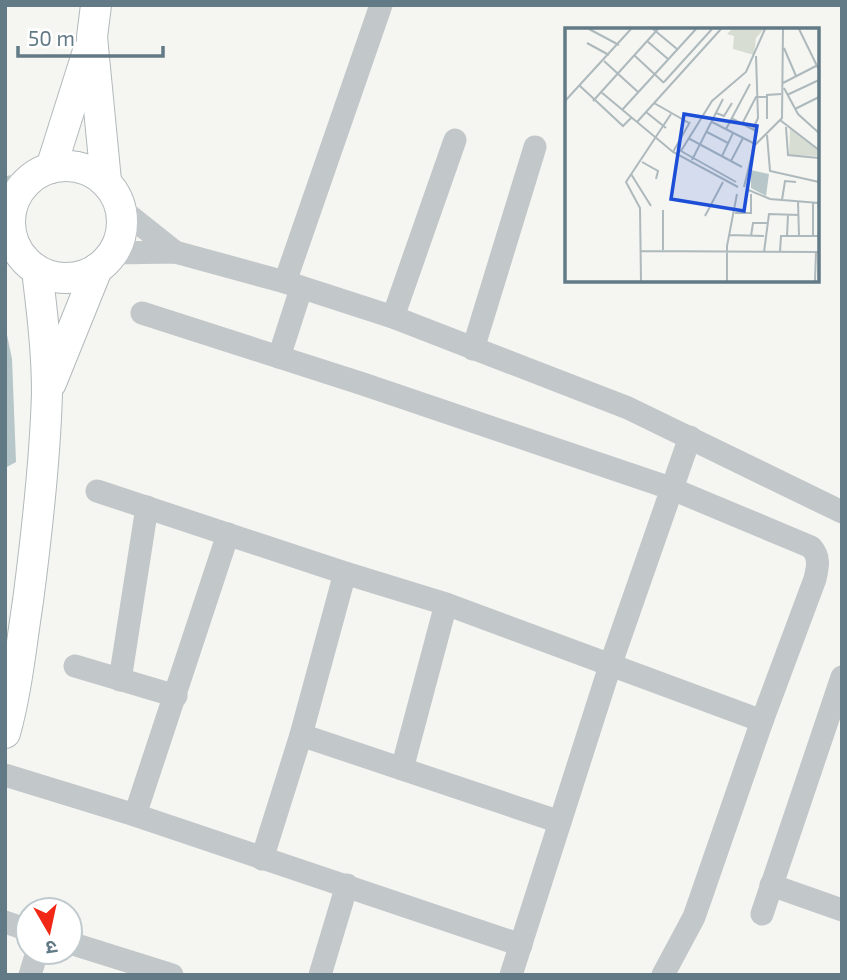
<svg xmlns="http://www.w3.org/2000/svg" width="847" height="980" viewBox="0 0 847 980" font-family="'Exo 2','Noto Sans Devanagari',sans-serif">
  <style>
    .water { fill: #b7c7c9 }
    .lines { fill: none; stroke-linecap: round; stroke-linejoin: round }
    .major-casing { stroke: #b2b9bc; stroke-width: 32 }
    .minor { stroke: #c2c7ca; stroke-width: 23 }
    .major { stroke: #fff; stroke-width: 30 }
    .inset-road { fill: none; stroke: #adb9bc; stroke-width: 2 }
    .view { fill: #1d4ed8; fill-opacity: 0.15; stroke: #1d4ed8; stroke-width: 3.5 }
    .inset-edge { fill: none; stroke: #617a85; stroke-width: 3.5 }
  </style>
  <rect width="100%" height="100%" fill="#f5f5f1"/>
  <polygon class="water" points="5,325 12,359 16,462 5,468"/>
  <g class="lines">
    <g class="major-casing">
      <g id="major">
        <polyline points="96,5 92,37 106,181"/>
        <circle cx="66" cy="222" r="56"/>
        <polyline points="51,168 88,51"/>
        <polyline points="51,383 97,269"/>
        <path d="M5 733C17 690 21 646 28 601 37 532 45 463 47 393 47 352 42 311 37 270"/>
      </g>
    </g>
    <g class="minor">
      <polyline points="5,188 25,184"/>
      <polyline points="121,209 175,252"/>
      <polyline points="5,241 15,245"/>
      <polyline points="113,253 175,252 285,282 393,317 628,408 842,512"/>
      <polyline points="285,282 381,5"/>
      <path d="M142 313 363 384 670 488 811 547C820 557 818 566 815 579L762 721 701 897 694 917 663 975"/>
      <polyline points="393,317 455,140"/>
      <polyline points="473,349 535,147"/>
      <polyline points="279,357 301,289"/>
      <polyline points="97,491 345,573 446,604 762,721"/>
      <polyline points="75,666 176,696"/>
      <polyline points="120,680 147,507"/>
      <polyline points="301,735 560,822"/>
      <polyline points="402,769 446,604"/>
      <polyline points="5,775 135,815 521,945"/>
      <polyline points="135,815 228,534"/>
      <polyline points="262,859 301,735 345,573"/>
      <polyline points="771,885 842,910"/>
      <polyline points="762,914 842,677"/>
      <polyline points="5,922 28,930"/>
      <polyline points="70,943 172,975"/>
      <polyline points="30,975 37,952"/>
      <polyline points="320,975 347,885"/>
      <polyline points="511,975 610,666 690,437"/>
    </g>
    <use href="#major" class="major"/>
  </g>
  <g transform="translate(565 28)">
    <rect width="254" height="254" fill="#f5f5f1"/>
    <path d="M167 1H199L191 10 189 27 168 21 169 8 162 6ZM225 100 254 121V128L224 127Z" fill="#d7ddd2"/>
    <path d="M186 142 204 146 201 168 186 160Z" fill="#b7c7c9"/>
    <path class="inset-road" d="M24 1 54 17M88 1 112 21M234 1 254 42M82 13 103 31M22 15 44 27M219 20 231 48M69 27 99 55M39 33 73 64M99 54 147 1M218 55 251 38M15 58 58 98 66 90M219 60 233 86 254 105M36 64 108 124 173 159M222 67 254 52M0 73 66 1M28 73 93 1M89 75 124 95M230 81 254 69M57 82 131 1M81 84 101 100M151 85 159 88 167 75M166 90 193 104M202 91V67L216 66M215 92 254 122M72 94 156 1M147 94 190 116M177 96 191 69H202M221 99 223 127 254 130M161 101 185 56M188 101 193 90 191 28M142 104 163 115M202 107 205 143 254 154M123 110 177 139M108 124 125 94M157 128 168 105M127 132 158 71M166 133 178 110M77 134 93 143 91 151M66 146 86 178M171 154 116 123 147 73 181 44 200 1M179 159 189 118 217 90 218 1M181 161 205 171 254 175M217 172 220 153 231 154M233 173 234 208M248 174V208M98 182V222M170 185H186V166M140 188 158 154M164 207 199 208M186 208 188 195H203M222 208 223 187M76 223 254 224M199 224 204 186 234 187M215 224 216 208H254M76 253 75 180 61 154 106 86M162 253V218L172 166M250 253 251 224"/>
    <path class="view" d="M119 86 192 98 179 183 106 171Z"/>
    <rect width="254" height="254" class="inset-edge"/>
  </g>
  <rect width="847" height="980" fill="none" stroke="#617a85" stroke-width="14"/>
  <g transform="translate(49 931) rotate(171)"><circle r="33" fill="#ffffff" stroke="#c0cace" stroke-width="2"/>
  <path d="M0-5L12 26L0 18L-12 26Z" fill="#f12815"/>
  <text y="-10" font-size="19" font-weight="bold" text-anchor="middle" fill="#617a85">उ</text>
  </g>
  <path d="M18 46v10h145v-10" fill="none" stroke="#617a85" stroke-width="3.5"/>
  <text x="28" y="46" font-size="21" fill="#617a85" stroke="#ffffff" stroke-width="5" paint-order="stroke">50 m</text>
</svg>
